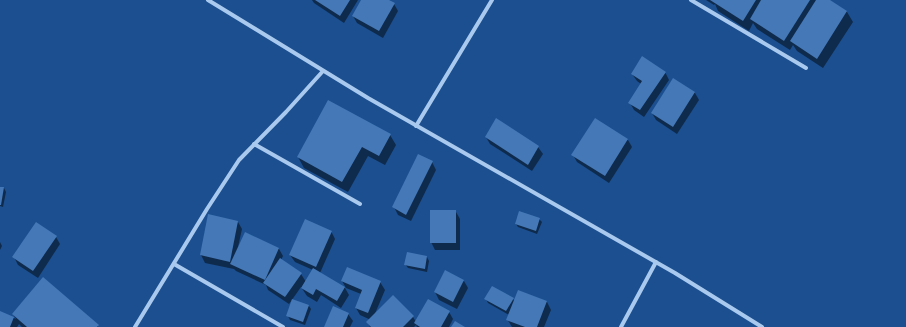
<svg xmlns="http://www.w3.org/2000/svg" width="906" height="327" viewBox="0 0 906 327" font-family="Inter,sans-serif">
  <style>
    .shadow { fill: #0007 }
    .building { fill: #4478b7 }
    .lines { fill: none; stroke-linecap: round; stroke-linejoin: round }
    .minor { stroke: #a9c9ee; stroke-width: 4 }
  </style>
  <rect width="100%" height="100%" fill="#1b4f8f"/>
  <g class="shadow">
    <polygon points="312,0 358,0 344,23 314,3"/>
    <polygon points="362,0 387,0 394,4 398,11 383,38 357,23 353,16"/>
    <polygon points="706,0 828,0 847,12 853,22 823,68 797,51 793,45 790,50 757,29 753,23 749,31 718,11 715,4 714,5"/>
    <polygon points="665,72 669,80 644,117 634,110 630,103 641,84 637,81 632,74"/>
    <polygon points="673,79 695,93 699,100 677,134 656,120 652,113"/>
    <polygon points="595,119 628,140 632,147 609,183 577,162 573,155"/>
    <polygon points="390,135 396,145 385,165 368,156 348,192 304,168 298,157"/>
    <polygon points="486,137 538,147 543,154 532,171 490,144"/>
    <polygon points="432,162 436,170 411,221 398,215 394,207"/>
    <polygon points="0,188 4,188 6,192 3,207 0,206"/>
    <polygon points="456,212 460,219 460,250 435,250 431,242"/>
    <polygon points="539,219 542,222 537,234 518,227 516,224"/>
    <polygon points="238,222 242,229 238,247 246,233 279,249 283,256 281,260 301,274 306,282 313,270 295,262 290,255 331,231 335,239 320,273 345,288 349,295 341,308 321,295 317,302 307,296 301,287 289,304 268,290 266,285 236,271 234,269 205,263 201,255"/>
    <polygon points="56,237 60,244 38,278 18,265 14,257"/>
    <polygon points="0,242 2,246 0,250"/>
    <polygon points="427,257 429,261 427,272 408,268 405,264"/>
    <polygon points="342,281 380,282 385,290 374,316 413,317 416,322 449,312 453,319 449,327 417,327 416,325 414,327 370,327 368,323 371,320 360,315 356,308 361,294 346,288"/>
    <polygon points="464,281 468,288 457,309 439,300 435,292"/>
    <polygon points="519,291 547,302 551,310 544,327 512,327 507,319 509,315 488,303 486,299 513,299 515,302"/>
    <polygon points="309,306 311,309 305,325 290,320 288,316"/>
    <polygon points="0,312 16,319 13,314 98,326 98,327 22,327 19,324 17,327 0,327"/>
    <polygon points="348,314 353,321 350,327 325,327"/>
  </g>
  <g class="building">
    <polygon points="315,0 350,0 340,16"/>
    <polygon points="361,0 389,0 395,3 379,31 352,16"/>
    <polygon points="710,0 756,0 743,21"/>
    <polygon points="761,0 810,0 784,41 750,19"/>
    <polygon points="816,0 830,0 847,11 817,59 790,41"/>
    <polygon points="642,56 666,72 640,110 628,103 642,81 631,74"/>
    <polygon points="673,78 695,92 673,127 651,113"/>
    <polygon points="328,100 391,134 379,156 362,147 342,182 297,157"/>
    <polygon points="496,118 539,146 528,165 485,137"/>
    <polygon points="595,118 628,139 605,176 571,155"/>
    <polygon points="418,154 433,161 406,215 392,207"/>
    <polygon points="0,187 4,187 1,205 0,205"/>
    <rect x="430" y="210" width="26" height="33"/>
    <polygon points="519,211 540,218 536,231 515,224"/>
    <polygon points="208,214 238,221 230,262 200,255"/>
    <polygon points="305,219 332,231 316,267 289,255"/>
    <polygon points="36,222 57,236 33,271 12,257"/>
    <polygon points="245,232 279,248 265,280 230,264"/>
    <polygon points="407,252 427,256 425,269 404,265"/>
    <polygon points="280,258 302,273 285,297 263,283"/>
    <polygon points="347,267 381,281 368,313 355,308 362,290 341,281"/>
    <polygon points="313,268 345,287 337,301 316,289 313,295 301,288"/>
    <polygon points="445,270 464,280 453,302 434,292"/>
    <polygon points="43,277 99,325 97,327 27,327 12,314"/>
    <polygon points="492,286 514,298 506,311 484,299"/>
    <polygon points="518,290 547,301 537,327 525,327 506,320"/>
    <polygon points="393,295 414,316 403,327 371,327 366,322"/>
    <polygon points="292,299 309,305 303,322 286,316"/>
    <polygon points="428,299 450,311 441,327 420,327 414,323"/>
    <polygon points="333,306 349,313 343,327 324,327"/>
    <polygon points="0,311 14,317 10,327 0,327"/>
    <polygon points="455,321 465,327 451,327"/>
  </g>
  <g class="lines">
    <g class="minor">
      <polyline points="208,0 368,98 675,273 762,327"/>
      <polyline points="691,0 806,68"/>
      <polyline points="416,126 492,0"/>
      <polyline points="254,144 360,204"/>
      <polyline points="174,264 283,327"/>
      <polyline points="135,327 207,209 239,160 286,112 323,71"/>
      <polyline points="621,327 656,262"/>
    </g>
  </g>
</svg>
